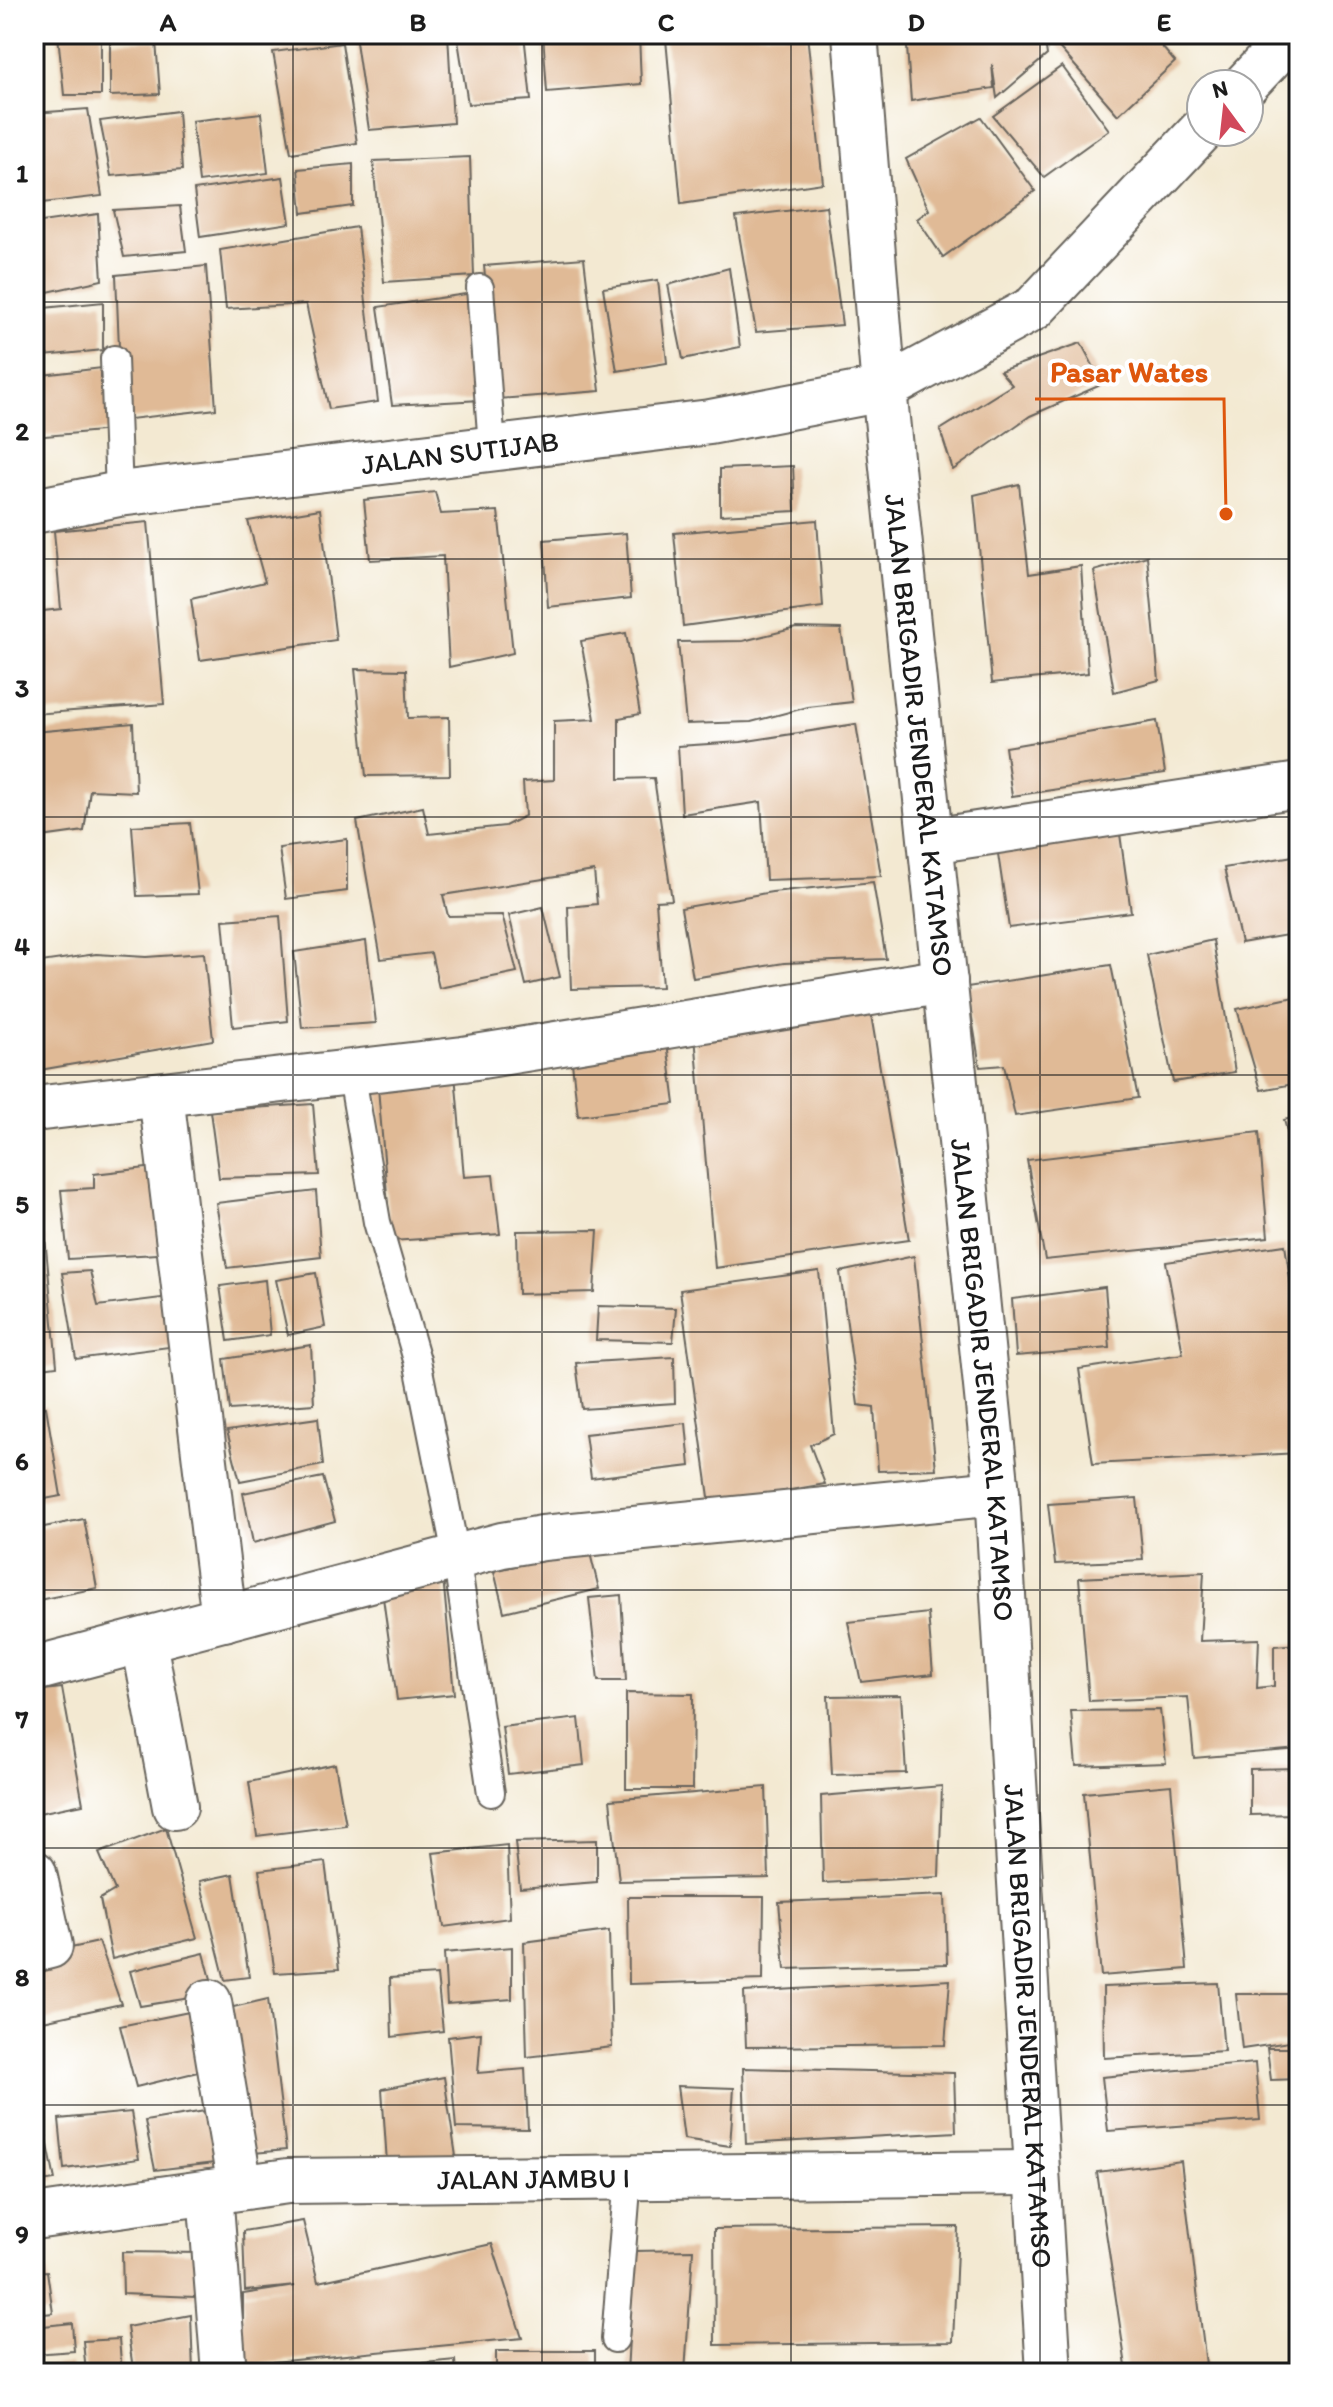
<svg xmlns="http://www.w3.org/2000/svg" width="1333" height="2407" viewBox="0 0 1333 2407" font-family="Itim,sans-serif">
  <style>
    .building { fill: #e0ba96 }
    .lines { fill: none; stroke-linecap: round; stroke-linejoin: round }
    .service-casing { stroke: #67645c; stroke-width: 30 }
    .minor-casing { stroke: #67645c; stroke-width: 48 }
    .secondary-casing { stroke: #67645c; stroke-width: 48 }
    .service { stroke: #fff; stroke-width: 26 }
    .minor { stroke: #fff; stroke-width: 44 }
    .secondary { stroke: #fff; stroke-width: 44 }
    .grid { fill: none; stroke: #1c1c1c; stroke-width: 2; stroke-opacity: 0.55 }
    .labels { text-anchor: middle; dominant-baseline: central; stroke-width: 8; stroke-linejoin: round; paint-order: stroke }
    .street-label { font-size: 28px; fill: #1c1c1c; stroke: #fff }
    .leader { fill: none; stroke: #de560d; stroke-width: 3 }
    .callout-dot { fill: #de560d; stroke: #fff; stroke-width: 3 }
    .callout-label { font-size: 30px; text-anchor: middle; font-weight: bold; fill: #de560d; stroke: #fff; stroke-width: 8; stroke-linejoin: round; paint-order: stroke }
    .neatline { fill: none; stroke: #1c1c1c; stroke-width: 3 }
    .grid-label { font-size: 26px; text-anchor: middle; font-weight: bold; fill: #1c1c1c }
  </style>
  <rect width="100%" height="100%" fill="#fff"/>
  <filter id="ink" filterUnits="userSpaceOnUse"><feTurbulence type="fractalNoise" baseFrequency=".0125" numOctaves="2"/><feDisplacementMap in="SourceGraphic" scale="16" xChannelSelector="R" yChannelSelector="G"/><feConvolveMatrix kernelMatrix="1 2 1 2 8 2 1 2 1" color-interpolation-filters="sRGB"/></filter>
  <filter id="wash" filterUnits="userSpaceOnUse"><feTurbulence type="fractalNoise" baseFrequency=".006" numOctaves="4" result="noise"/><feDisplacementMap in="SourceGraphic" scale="32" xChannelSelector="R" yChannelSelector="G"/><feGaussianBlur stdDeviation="1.8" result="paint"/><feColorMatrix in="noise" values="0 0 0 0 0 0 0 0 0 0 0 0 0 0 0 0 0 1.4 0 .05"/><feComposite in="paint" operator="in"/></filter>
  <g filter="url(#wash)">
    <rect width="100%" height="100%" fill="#f3e9d2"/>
    <g id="blocks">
      <g class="building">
        <polygon points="101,34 101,95 64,95 58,35"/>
        <polygon points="448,34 453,123 369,130 355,35"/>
        <polygon points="457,34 524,34 531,100 468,104"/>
        <polygon points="543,34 639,34 641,84 547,92"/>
        <polygon points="703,34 807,34 823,183 681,204 666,39"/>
        <polygon points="906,34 1044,34 1047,55 997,98 992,64 994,88 911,101"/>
        <polygon points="1067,34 1151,34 1175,62 1118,115 1056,44"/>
        <polygon points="156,41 160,94 110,96 110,42"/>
        <polygon points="342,43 357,143 291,153 273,52"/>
        <polygon points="1062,66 1109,130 1044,177 993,116"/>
        <polygon points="88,109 102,196 34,204 34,113"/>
        <polygon points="178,111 182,170 111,176 100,121"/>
        <polygon points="261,113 268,173 199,182 192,121"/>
        <polygon points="981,117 1035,191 943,257 917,219 929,210 906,159"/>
        <polygon points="470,157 474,276 384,282 373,161"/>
        <polygon points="353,164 353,206 302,213 298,169"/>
        <polygon points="283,177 290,223 200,237 194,190"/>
        <polygon points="180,206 186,251 124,257 113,210"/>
        <polygon points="826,206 842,325 756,332 736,217"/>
        <polygon points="98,214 102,280 34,295 34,223"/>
        <polygon points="357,227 378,402 329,409 306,304 226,309 220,250"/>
        <polygon points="584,258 600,391 498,399 484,266"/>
        <polygon points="206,266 216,409 122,420 116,275"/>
        <polygon points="729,268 740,347 683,359 668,285"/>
        <polygon points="658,280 667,363 617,371 603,288"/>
        <polygon points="473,293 481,400 392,405 378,307"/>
        <polygon points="103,302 103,350 34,357 34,309"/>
        <polygon points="1081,343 1103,384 1030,416 953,470 940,430 1012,385 1000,371"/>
        <polygon points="110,367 112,430 34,437 34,376"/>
        <polygon points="793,466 795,511 720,515 720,469"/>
        <polygon points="1019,484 1029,574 1081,566 1088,673 992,683 974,495"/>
        <polygon points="435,492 441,514 498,511 513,653 449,667 443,556 370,560 364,500"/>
        <polygon points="320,509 336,640 200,660 191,599 265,582 248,521"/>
        <polygon points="817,520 823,607 683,626 674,533"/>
        <polygon points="148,522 164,704 34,714 34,612 61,609 54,531"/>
        <polygon points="626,533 631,598 548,607 544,540"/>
        <polygon points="1147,556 1159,680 1114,692 1094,571"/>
        <polygon points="796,628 841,629 852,702 808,707 751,722 686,724 678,642 743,641"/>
        <polygon points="626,633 640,714 619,718 619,779 654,778 672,900 656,901 662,987 571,989 568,907 597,904 594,871 443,895 448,916 502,915 517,972 439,988 431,953 381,959 357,821 423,807 429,834 505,826 525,816 523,782 554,780 554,721 595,719 581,641"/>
        <polygon points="355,669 406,670 408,718 449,717 450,775 366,776"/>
        <polygon points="1157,721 1165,773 1012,796 1005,747"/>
        <polygon points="133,723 136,792 90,790 84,831 34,838 34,732"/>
        <polygon points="856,724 881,876 766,880 761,802 682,814 678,746 741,742"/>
        <polygon points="190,823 198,894 137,896 132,826"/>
        <polygon points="1119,827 1131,912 1009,928 997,847"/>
        <polygon points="347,839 347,891 286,899 279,848"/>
        <polygon points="1299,855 1299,933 1241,943 1224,868"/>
        <polygon points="873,882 886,959 784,963 693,978 681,908 772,892"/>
        <polygon points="543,907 560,977 526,985 509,915"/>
        <polygon points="280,916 288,1021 233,1027 223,920"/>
        <polygon points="1213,940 1235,1072 1173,1082 1147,955"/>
        <polygon points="366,941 376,1023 302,1028 294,952"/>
        <polygon points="204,953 213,1040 34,1071 34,963 96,954 146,957"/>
        <polygon points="1111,965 1138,1098 1015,1116 1004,1065 980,1067 967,987"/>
        <polygon points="1299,996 1299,1083 1261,1090 1237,1009"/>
        <polygon points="869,1003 909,1240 715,1268 695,1036"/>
        <polygon points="666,1035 675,1104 578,1116 570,1045"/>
        <polygon points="455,1074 464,1177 493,1175 500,1234 391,1241 377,1076"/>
        <polygon points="313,1104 319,1175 219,1178 210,1111"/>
        <polygon points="1299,1116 1299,1171 1298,1171 1284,1120"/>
        <polygon points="1259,1132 1268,1237 1045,1260 1027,1160"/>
        <polygon points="164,1166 175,1253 68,1259 61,1190 94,1188 94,1174"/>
        <polygon points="316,1191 321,1257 227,1268 216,1203"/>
        <polygon points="598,1230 594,1292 518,1294 517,1231"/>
        <polygon points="45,1237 57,1366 34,1369 34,1240"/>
        <polygon points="1285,1245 1299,1339 1299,1453 1093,1464 1079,1369 1183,1354 1166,1262"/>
        <polygon points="914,1256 936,1469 878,1471 874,1407 858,1405 840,1272"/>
        <polygon points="90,1271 98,1306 169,1297 177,1346 76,1359 62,1273"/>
        <polygon points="819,1271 834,1434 810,1445 825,1484 710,1504 680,1290"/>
        <polygon points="316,1273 325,1327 288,1335 276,1280"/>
        <polygon points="265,1280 270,1335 228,1341 220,1286"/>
        <polygon points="1105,1287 1110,1348 1016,1356 1012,1299"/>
        <polygon points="598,1306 676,1308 673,1342 596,1340"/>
        <polygon points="311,1345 314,1404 230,1410 224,1359"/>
        <polygon points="674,1357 675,1403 582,1409 576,1363"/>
        <polygon points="46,1407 61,1496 34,1501 34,1409"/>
        <polygon points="318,1418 323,1465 240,1481 227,1431"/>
        <polygon points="686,1423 690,1466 591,1478 585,1434"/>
        <polygon points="323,1477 335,1521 253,1543 243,1493"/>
        <polygon points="1137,1498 1143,1560 1055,1564 1048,1504"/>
        <polygon points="84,1519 97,1588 34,1601 34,1529"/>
        <polygon points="589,1549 599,1589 504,1612 494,1571"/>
        <polygon points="1204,1572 1200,1641 1259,1639 1257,1688 1274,1686 1274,1646 1299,1644 1299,1749 1194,1758 1188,1697 1089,1701 1079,1578"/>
        <polygon points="443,1577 454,1694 397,1700 381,1583"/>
        <polygon points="621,1595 626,1681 598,1681 589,1598"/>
        <polygon points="928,1613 933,1674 861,1682 848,1622"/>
        <polygon points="62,1688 83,1804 34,1814 34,1691"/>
        <polygon points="626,1693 693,1694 692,1789 626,1789"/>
        <polygon points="901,1695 906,1773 832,1775 828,1696"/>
        <polygon points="1160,1710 1166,1763 1076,1766 1071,1711"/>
        <polygon points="579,1718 584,1765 508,1774 502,1727"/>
        <polygon points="335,1764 346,1825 257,1836 249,1782"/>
        <polygon points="1299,1768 1299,1814 1250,1815 1250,1769"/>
        <polygon points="1171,1785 1187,1969 1101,1976 1084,1793"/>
        <polygon points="942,1786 939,1877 823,1883 821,1796"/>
        <polygon points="766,1787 769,1878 619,1881 610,1800"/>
        <polygon points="166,1828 197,1938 112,1959 100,1899 115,1890 99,1853"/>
        <polygon points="597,1840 597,1882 520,1888 515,1842"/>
        <polygon points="507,1845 510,1918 444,1927 433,1853"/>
        <polygon points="325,1862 339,1969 275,1973 259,1870"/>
        <polygon points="233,1874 249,1977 225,1980 200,1881"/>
        <polygon points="945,1895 947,1964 785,1969 779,1902"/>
        <polygon points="628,1897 764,1897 763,1980 629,1984"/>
        <polygon points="609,1931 612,2047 527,2057 524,1942"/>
        <polygon points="99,1942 121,2004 34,2023 34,1956"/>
        <polygon points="512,1947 512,1999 447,2004 444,1953"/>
        <polygon points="204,1953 215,1994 140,2006 130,1971"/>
        <polygon points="437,1975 443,2031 392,2037 390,1978"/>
        <polygon points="950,1980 945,2045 746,2047 744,1992"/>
        <polygon points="1218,1983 1224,2051 1104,2058 1103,1987"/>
        <polygon points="1236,1994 1294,1994 1296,2041 1242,2049"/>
        <polygon points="268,1999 286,2150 241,2154 216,2011"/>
        <polygon points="194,2011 210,2069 136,2087 120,2026"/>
        <polygon points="481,2033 478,2073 525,2069 528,2129 456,2128 448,2037"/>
        <polygon points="1267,2048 1299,2048 1299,2079 1271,2080"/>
        <polygon points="1255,2063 1260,2120 1108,2131 1102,2077"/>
        <polygon points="743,2068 954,2073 956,2132 746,2144"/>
        <polygon points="444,2077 457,2163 387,2163 382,2089"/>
        <polygon points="677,2086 734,2088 730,2146 684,2139"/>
        <polygon points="217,2109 223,2162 155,2170 145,2121"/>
        <polygon points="131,2112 139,2159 64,2169 59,2119"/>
        <polygon points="46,2135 55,2180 34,2183 34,2137"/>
        <polygon points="1181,2161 1207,2373 1127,2373 1097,2172"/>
        <polygon points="303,2221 318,2282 492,2244 522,2338 243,2365 243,2294 295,2286 245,2291 243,2231"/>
        <polygon points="958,2227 953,2342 715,2345 714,2229"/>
        <polygon points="693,2250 685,2373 627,2373 634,2251"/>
        <polygon points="122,2252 201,2253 195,2297 123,2294"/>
        <polygon points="47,2271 53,2313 34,2315 34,2272"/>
        <polygon points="191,2315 193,2373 170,2373 192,2368 133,2369 127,2327"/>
        <polygon points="72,2323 74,2351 34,2354 34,2327"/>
        <polygon points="119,2339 122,2373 86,2373 83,2341"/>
        <rect x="496" y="2351" width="99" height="22"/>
        <polygon points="455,2360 456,2373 373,2373 372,2368"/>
        <polygon points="71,2364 72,2373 34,2373 34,2367"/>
        <polygon points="369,2366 370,2373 348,2373 348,2372"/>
      </g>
    </g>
  </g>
  <g filter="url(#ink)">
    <use href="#blocks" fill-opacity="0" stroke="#67645c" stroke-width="2"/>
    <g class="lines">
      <g class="service-casing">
        <g id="service">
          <polyline points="480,288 492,446"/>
          <polyline points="114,359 119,494"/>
          <polyline points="351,1071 377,1222 417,1360 456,1555 491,1793"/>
          <polyline points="615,2339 628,2176"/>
        </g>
      </g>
      <g class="minor-casing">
        <g id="minor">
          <polyline points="931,841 1299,785"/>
          <polyline points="161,1095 224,1619"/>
          <polyline points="34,1109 463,1059 945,981"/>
          <polyline points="144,1642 175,1807"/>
          <polyline points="34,1669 502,1545 543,1538 997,1493"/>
          <polyline points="34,1873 50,1946 34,1950"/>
          <polyline points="209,2002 240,2187"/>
          <polyline points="210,2192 224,2373"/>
          <path id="s1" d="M34 2217 288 2181 1036 2173"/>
        </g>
      </g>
      <g class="secondary-casing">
        <g id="secondary">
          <path id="s2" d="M855 34 884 389 997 1493 1049 2373"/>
          <polyline points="1246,84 1293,34"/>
          <path id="s3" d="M34 511 119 494 710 422 884 389 1034 308 1201 131"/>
        </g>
      </g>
      <use href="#service" class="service"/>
      <use href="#minor" class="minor"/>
      <use href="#secondary" class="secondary"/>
    </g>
  </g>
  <path class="grid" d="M293 34V2373M542 34V2373M791 34V2373M1040 34V2373M34 302H1299M34 559H1299M34 817H1299M34 1075H1299M34 1332H1299M34 1590H1299M34 1848H1299M34 2105H1299"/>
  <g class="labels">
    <g class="street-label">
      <text stroke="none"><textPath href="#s3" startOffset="430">JALAN SUTIJAB</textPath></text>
      <text stroke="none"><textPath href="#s2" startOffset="704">JALAN BRIGADIR JENDERAL KATAMSO</textPath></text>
      <text stroke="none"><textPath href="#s2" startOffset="1352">JALAN BRIGADIR JENDERAL KATAMSO</textPath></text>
      <text stroke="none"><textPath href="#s2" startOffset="2000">JALAN BRIGADIR JENDERAL KATAMSO</textPath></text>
      <text stroke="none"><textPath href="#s1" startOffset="502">JALAN JAMBU I</textPath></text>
    </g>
  </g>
  <path class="leader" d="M1226 514L1224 399H1035"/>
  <circle class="callout-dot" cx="1226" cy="514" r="8"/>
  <g class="callout-label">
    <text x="1129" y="382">Pasar Wates</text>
  </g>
  <rect width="1333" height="2407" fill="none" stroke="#fff" stroke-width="88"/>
  <g transform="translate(1225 108) rotate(345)"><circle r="38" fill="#ffffff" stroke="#a4a4a4" stroke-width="2"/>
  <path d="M0-6L14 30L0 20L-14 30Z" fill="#d1495b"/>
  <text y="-12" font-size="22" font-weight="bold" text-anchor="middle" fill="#1c1c1c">N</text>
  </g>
  <rect x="44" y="44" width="1245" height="2319" class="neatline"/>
  <g class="grid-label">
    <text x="168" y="31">A</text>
    <text x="418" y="31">B</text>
    <text x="666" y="31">C</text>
    <text x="916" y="31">D</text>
    <text x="1164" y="31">E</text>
    <text x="22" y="182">1</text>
    <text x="22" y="440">2</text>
    <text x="22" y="697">3</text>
    <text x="22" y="955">4</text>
    <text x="22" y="1213">5</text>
    <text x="22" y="1470">6</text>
    <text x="22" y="1728">7</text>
    <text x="22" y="1986">8</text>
    <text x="22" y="2243">9</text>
  </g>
</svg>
